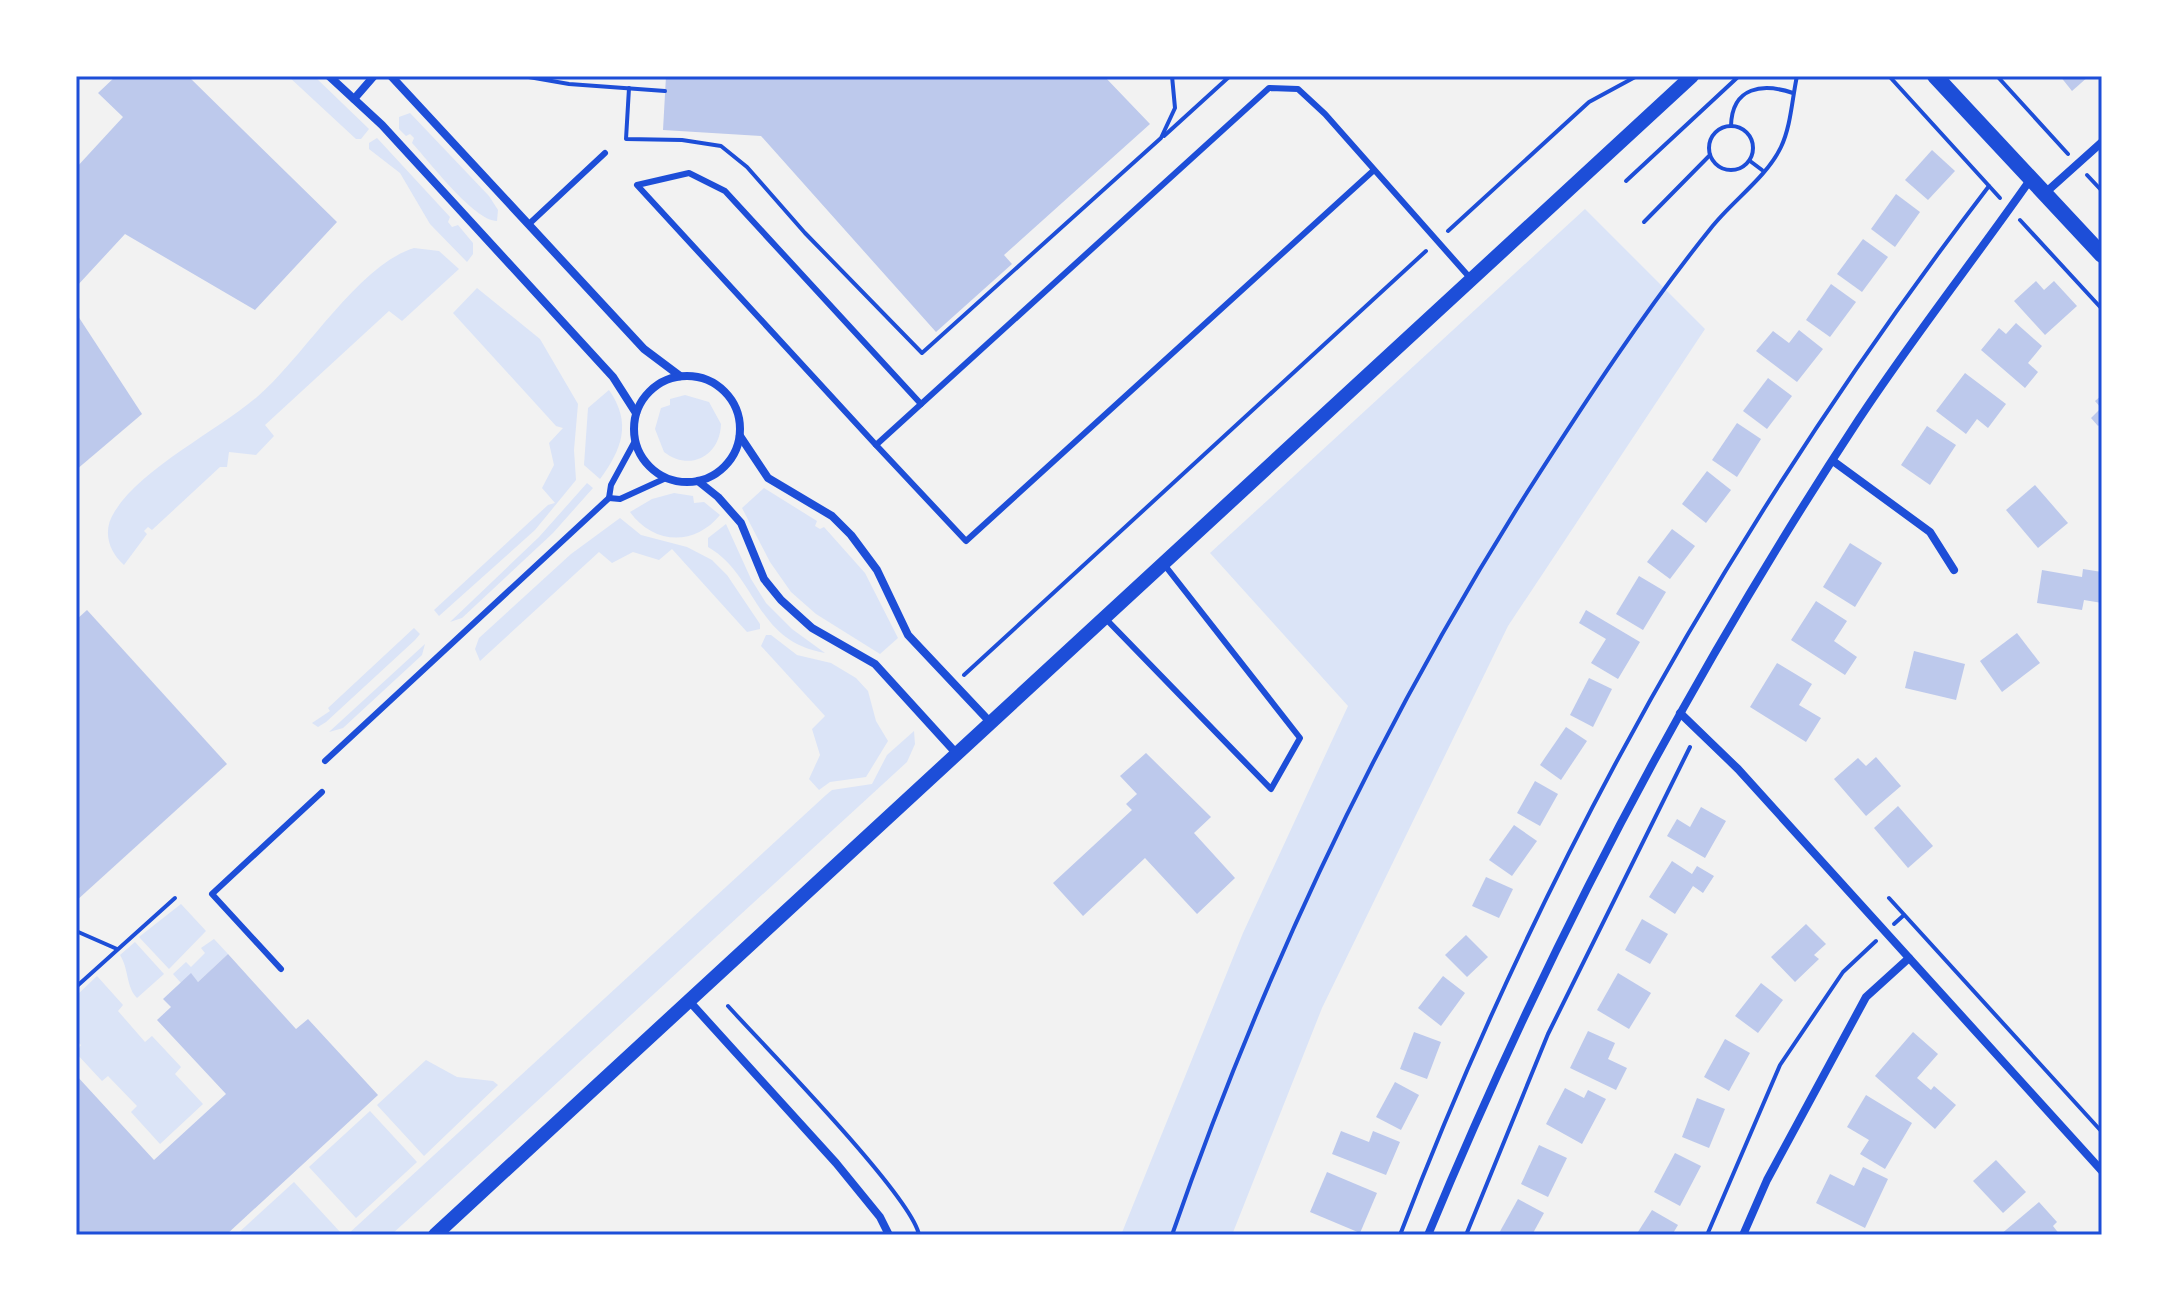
<svg xmlns="http://www.w3.org/2000/svg" width="2178" height="1311" viewBox="0 0 2178 1311" font-family="'Asap Condensed',sans-serif">
  <style>
    .green { fill: #dbe4f7 }
    .building { fill: #bdc9ec }
    .lines { fill: none; stroke-linecap: round; stroke-linejoin: round }
    .path { stroke: #1d4ed8; stroke-width: 4 }
    .service { stroke: #1d4ed8; stroke-width: 6 }
    .minor { stroke: #1d4ed8; stroke-width: 8 }
    .tertiary { stroke: #1d4ed8; stroke-width: 14 }
    .secondary { stroke: #1d4ed8; stroke-width: 16 }
    .neatline { fill: none; stroke: #1d4ed8; stroke-width: 3 }
  </style>
  <rect width="100%" height="100%" fill="#f2f2f2"/>
  <g class="green">
    <polygon points="288,76 314,76 369,129 361,139 356,139"/>
    <path d="M410 113 489 196 498 210 497 221C474 221 429 161 412 143L414 138 410 134 406 136 399 129V117Z"/>
    <polygon points="377,138 450,217 448,222 452,227 458,225 473,243 473,254 467,262 430,224 400,173 369,149 369,143"/>
    <polygon points="1585,209 1705,329 1508,626 1322,1008 1232,1235 1121,1235 1243,933 1348,706 1210,553"/>
    <path d="M414 248 439 251 459 269 402 321 389 311 265 425 274 436 256 455 229 452 227 467H220L152 530 148 527 144 531 147 534 124 565C108 551 102 530 115 511 142 468 217 431 257 397 303 358 358 265 414 248Z"/>
    <polygon points="477,288 540,339 578,404 574,450 576,480 535,530 439,616 434,610 548,505 555,503 542,488 554,465 549,443 563,428 556,426 453,313"/>
    <path d="M609 390C632 423 622 449 600 479L584 465 588 408Z"/>
    <path d="M685 395 709 402 721 424C720 456 690 472 664 452L655 429 661 408 670 405V399Z"/>
    <polygon points="587,483 593,488 553,533 462,618 450,622 539,537"/>
    <polygon points="764,488 817,521 815,526 820,529 824,527 865,573 898,638 880,654 816,614 791,592 770,562 742,508"/>
    <path d="M674 493 693 496 694 503 704 502 720 515C694 547 653 544 630 512L652 499Z"/>
    <polygon points="620,518 641,535 687,547 712,560 727,575 760,624 760,629 747,632 672,549 659,560 633,552 612,563 599,552 480,661 475,649 479,638 571,554"/>
    <path d="M726 524 751 579 766 603 792 629 825 653C754 641 758 576 708 547V538Z"/>
    <polygon points="414,628 420,634 415,640 326,722 318,727 312,723 330,711 328,708"/>
    <polygon points="766,635 771,635 797,655 831,663 856,678 868,691 876,721 888,741 866,777 830,782 819,790 809,779 820,755 812,729 825,716 761,646"/>
    <polygon points="425,644 422,655 343,728 329,732"/>
    <polygon points="914,731 915,744 907,762 391,1235 347,1235 826,795 832,790 872,784 887,755"/>
    <polygon points="181,904 206,931 169,969 139,937"/>
    <polygon points="214,939 228,954 198,982 191,974 181,983 173,974 186,962 191,967 205,953 201,948"/>
    <path d="M135 942 164 974 137 998C126 987 129 969 120 955Z"/>
    <polygon points="97,976 123,1005 118,1011 145,1042 152,1036 181,1067 175,1074 203,1104 160,1144 131,1112 137,1106 108,1076 102,1081 76,1053 81,1045 76,1040 76,996"/>
    <polygon points="426,1060 457,1077 493,1081 498,1085 424,1156 377,1105"/>
    <polygon points="370,1111 417,1162 356,1218 309,1167"/>
    <polygon points="294,1182 341,1233 236,1235"/>
  </g>
  <g class="building">
    <polygon points="116,76 188,76 337,222 255,310 125,234 76,287 76,168 123,117 98,93"/>
    <polygon points="666,76 1104,76 1150,124 1004,255 1012,264 936,332 761,136 663,130"/>
    <polygon points="2060,76 2089,76 2072,91"/>
    <polygon points="1932,150 1955,171 1928,200 1905,180"/>
    <polygon points="1896,194 1920,212 1895,247 1871,229"/>
    <polygon points="1863,239 1888,257 1862,292 1837,274"/>
    <polygon points="2036,281 2044,290 2054,281 2077,306 2045,335 2014,301"/>
    <polygon points="1831,284 1856,302 1830,337 1806,320"/>
    <polygon points="76,313 142,414 76,470"/>
    <polygon points="2016,323 2042,346 2028,363 2038,372 2025,388 1981,350 1999,328 2006,334"/>
    <polygon points="1799,330 1823,349 1797,382 1756,351 1773,331 1789,343"/>
    <polygon points="1965,373 2006,404 1988,428 1977,419 1966,434 1936,411"/>
    <polygon points="1768,378 1792,396 1767,429 1743,411"/>
    <polygon points="2102,395 2102,423 2098,426 2091,418 2101,408 2095,401"/>
    <polygon points="1737,423 1761,439 1737,477 1712,460"/>
    <polygon points="1927,426 1956,445 1930,485 1901,465"/>
    <polygon points="1707,471 1731,490 1706,523 1682,504"/>
    <polygon points="2035,485 2068,523 2038,548 2006,510"/>
    <polygon points="1672,529 1695,546 1670,579 1647,562"/>
    <polygon points="1850,543 1882,563 1855,607 1823,587"/>
    <polygon points="2083,569 2102,572 2102,603 2084,600 2082,610 2037,603 2042,570 2082,577"/>
    <polygon points="1639,576 1666,592 1643,630 1616,614"/>
    <polygon points="1816,601 1847,621 1834,641 1857,657 1845,675 1791,640"/>
    <polygon points="87,610 227,764 76,901 76,620"/>
    <polygon points="1586,610 1640,642 1618,679 1591,663 1606,639 1579,623"/>
    <polygon points="2017,633 2040,663 2002,692 1980,661"/>
    <polygon points="1914,651 1965,664 1956,700 1905,688"/>
    <polygon points="1777,663 1812,684 1799,705 1821,718 1806,742 1750,707"/>
    <polygon points="1589,678 1612,689 1593,727 1570,715"/>
    <polygon points="1566,727 1587,741 1561,780 1540,765"/>
    <polygon points="1146,753 1211,817 1194,833 1235,878 1197,914 1145,858 1083,916 1053,883 1132,810 1126,804 1137,794 1120,776"/>
    <polygon points="1876,757 1901,786 1866,816 1834,779 1858,758 1866,766"/>
    <polygon points="1535,781 1558,794 1540,826 1517,813"/>
    <polygon points="1898,806 1933,846 1908,868 1874,828"/>
    <polygon points="1701,807 1726,821 1705,858 1667,836 1677,819 1690,827"/>
    <polygon points="1514,825 1537,841 1512,876 1489,860"/>
    <polygon points="1672,861 1692,874 1697,866 1714,876 1703,893 1693,886 1675,914 1649,897"/>
    <polygon points="1486,877 1513,889 1499,918 1472,906"/>
    <polygon points="1642,919 1668,934 1650,964 1625,950"/>
    <polygon points="1806,924 1826,944 1814,955 1819,959 1795,982 1771,957"/>
    <polygon points="1466,935 1488,957 1467,977 1445,955"/>
    <polygon points="228,954 296,1029 308,1019 378,1095 226,1235 76,1235 76,1075 154,1160 226,1094 157,1020 171,1007 163,999 191,973 198,982"/>
    <polygon points="1618,973 1651,993 1629,1029 1597,1010"/>
    <polygon points="1443,976 1465,993 1441,1026 1418,1008"/>
    <polygon points="1761,983 1783,1000 1758,1033 1735,1016"/>
    <polygon points="1588,1031 1615,1043 1608,1059 1627,1068 1616,1090 1570,1068"/>
    <polygon points="1414,1032 1441,1042 1427,1079 1400,1069"/>
    <polygon points="1913,1032 1938,1054 1917,1078 1931,1090 1934,1086 1956,1105 1935,1129 1875,1076"/>
    <polygon points="1725,1039 1750,1053 1729,1091 1704,1077"/>
    <polygon points="1395,1082 1419,1095 1401,1130 1376,1117"/>
    <polygon points="1565,1088 1584,1098 1588,1090 1606,1099 1582,1144 1546,1124"/>
    <polygon points="1866,1095 1912,1123 1885,1169 1860,1154 1869,1140 1847,1127"/>
    <polygon points="1697,1098 1725,1109 1709,1148 1682,1137"/>
    <polygon points="1341,1131 1369,1142 1373,1131 1400,1142 1386,1175 1332,1154"/>
    <polygon points="1539,1145 1567,1158 1548,1197 1521,1184"/>
    <polygon points="1675,1153 1701,1166 1680,1206 1654,1192"/>
    <polygon points="1996,1160 2026,1192 2003,1213 1973,1181"/>
    <polygon points="1863,1167 1888,1179 1865,1228 1816,1203 1830,1174 1854,1186"/>
    <polygon points="1327,1172 1377,1193 1360,1233 1310,1212"/>
    <polygon points="1518,1199 1544,1213 1532,1235 1498,1235"/>
    <polygon points="2039,1202 2057,1222 2053,1226 2060,1235 2000,1235"/>
    <polygon points="1652,1210 1678,1225 1672,1235 1636,1235"/>
  </g>
  <g class="lines">
    <g class="path">
      <polyline points="523,76 569,84 665,91"/>
      <polyline points="1889,76 2000,198"/>
      <polyline points="1997,76 2068,154"/>
      <polyline points="629,88 626,139 682,140 721,146 747,167 805,233 922,353 1161,138 1175,108 1172,76"/>
      <circle cx="1731" cy="148" r="22"/>
      <path d="M1731 126C1732 86 1763 83 1793 93"/>
      <polyline points="1164,136 1230,76"/>
      <polyline points="1750,161 1762,170"/>
      <polyline points="2087,175 2102,191"/>
      <polyline points="1626,181 1739,76"/>
      <polyline points="2020,220 2102,309"/>
      <polyline points="1644,222 1710,155"/>
      <polyline points="1448,231 1589,102 1637,76"/>
      <polyline points="964,675 1426,251"/>
      <polyline points="1889,898 2102,1132"/>
      <polyline points="1894,924 1904,915"/>
      <polyline points="76,931 117,949"/>
      <polyline points="76,987 175,898"/>
      <path d="M728 1006C763 1045 912 1196 919 1235"/>
      <path d="M1172 1235C1262 976 1381 723 1528 491 1585 402 1645 310 1711 228 1732 201 1766 178 1781 147 1791 126 1792 99 1797 76"/>
      <path d="M1400 1235C1544 858 1744 506 1989 186"/>
      <polyline points="1466,1235 1548,1034 1690,747"/>
      <polyline points="1707,1235 1780,1065 1843,972 1876,941"/>
    </g>
    <g class="service">
      <polyline points="1374,170 966,541 876,445 1269,88 1298,89 1325,114 1471,279"/>
      <polyline points="529,224 605,153"/>
      <polyline points="876,445 637,185 689,173 725,191 921,404"/>
      <polyline points="609,498 620,499 666,478"/>
      <polyline points="1104,617 1271,789 1300,738 1163,563"/>
      <polyline points="325,761 609,498 611,485 635,441"/>
      <polyline points="281,969 212,894 322,792"/>
    </g>
    <g class="minor">
      <polyline points="329,76 382,125 613,377 636,413"/>
      <polyline points="391,76 644,349 680,376"/>
      <polyline points="354,99 374,76"/>
      <polyline points="2044,194 2102,142"/>
      <circle cx="687" cy="429" r="53"/>
      <polyline points="740,436 768,478 832,516 851,535 877,570 908,635 990,722"/>
      <polyline points="1833,461 1930,532 1954,570"/>
      <polyline points="698,481 718,497 741,523 764,579 781,600 812,628 875,664 956,753"/>
      <polyline points="1680,713 1738,769 2102,1171"/>
      <polyline points="690,1002 836,1163 880,1217 889,1235"/>
      <path d="M1428 1235C1546 950 1690 676 1859 419 1913 337 1974 260 2030 180"/>
      <polyline points="1743,1235 1767,1180 1866,997 1909,958"/>
    </g>
    <polyline class="tertiary" points="435,1235 1692,76"/>
    <polyline class="secondary" points="1935,76 2102,255"/>
  </g>
  <rect width="2178" height="1311" fill="none" stroke="#ffffff" stroke-width="156"/>
  <rect x="78" y="78" width="2022" height="1155" class="neatline"/>
</svg>
